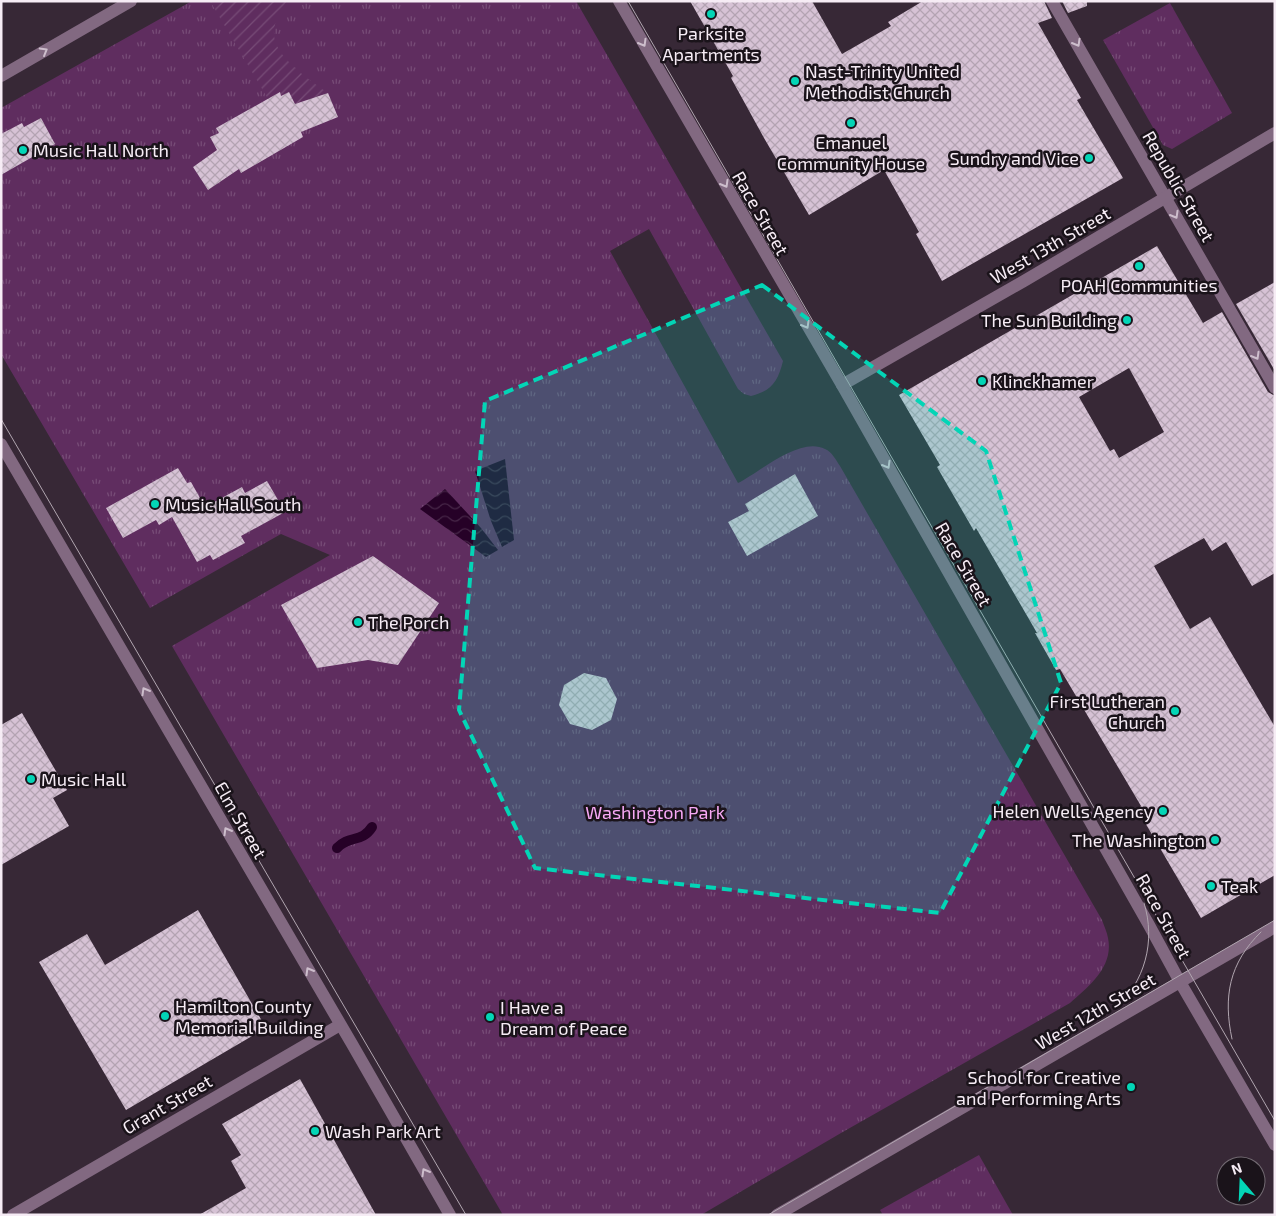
<svg xmlns="http://www.w3.org/2000/svg" width="1276" height="1216" viewBox="0 0 1276 1216" font-family="'Exo 2',sans-serif">
  <style>
    .park { fill: url(#park-tufts) }
    .garden { fill: url(#garden-furrows) }
    .water { fill: url(#water-waves) }
    .lines { fill: none; stroke-linecap: round; stroke-linejoin: round }
    .stream { stroke: #260127; stroke-width: 10 }
    .building { fill: url(#building-cross-hatch); fill-rule: evenodd }
    .minor { stroke: #826981; stroke-width: 12 }
    .tram { stroke: #b1a6b0; stroke-width: 1 }
    .oneway { stroke: #cdbecc }
    .marked { fill: #03d5b6; fill-opacity: 0.2; stroke: #03d5b6; stroke-width: 4; stroke-dasharray: 10 6; stroke-linejoin: round }
    .poi-dot { fill: #03d5b6; stroke: #1a131a; stroke-width: 2 }
    .labels { text-anchor: middle; dominant-baseline: central; stroke-width: 5; stroke-linejoin: round; paint-order: stroke }
    .poi-label { font-size: 18px; fill: #f6ecf5; stroke: #1a131a; text-anchor: start }
    .street-label { font-size: 18px; fill: #f6ecf5; stroke: #1a131a }
    .park-label { font-size: 18px; fill: #f7a8f5; stroke: #1a131a }
  </style>
  <defs>
    <pattern id="park-tufts" width="24" height="20" patternUnits="userSpaceOnUse" patternTransform="scale(1.25)"><rect width="24" height="20" fill="#5f2d5f"/><path d="M3 7l-1-3M5 7V3M7 7l1-3M15 17l-1-3M17 17v-4M19 17l1-3" fill="none" stroke="#774c77"/></pattern>
    <pattern id="garden-furrows" width="10" height="10" patternUnits="userSpaceOnUse" patternTransform="scale(1.25)"><rect width="10" height="10" fill="#5f2d5f"/><path d="M-1 1l2-2M0 10L10 0M9 11l2-2" fill="none" stroke="#774c77"/></pattern>
    <pattern id="water-waves" width="16" height="10" patternUnits="userSpaceOnUse" patternTransform="scale(1.25)"><rect width="16" height="10" fill="#260127"/><path d="M0 5q4-4 8 0t8 0" fill="none" stroke="#462647"/></pattern>
    <pattern id="building-cross-hatch" width="8" height="8" patternUnits="userSpaceOnUse" patternTransform="scale(1.25)"><rect width="8" height="8" fill="#d6c2d5"/><path d="M0 0l8 8M0 8l8-8" fill="none" stroke="#b3a3b2"/></pattern>
  </defs>
  <rect width="100%" height="100%" fill="#372836"/>
  <g class="park">
    <path d="M192 1H576L783 361C778 381 772 391 751 396L744 394 738 389 649 229 610 251 738 483C760 472 800 436 825 449 832 452 836 460 840 466L1102 920C1104 926 1107 932 1108 938 1114 967 1088 987 1070 1003L841 1133 701 1215H503L172 646 330 555 281 534 150 608 1 354V108Z"/>
    <polygon points="1170,3 1232,113 1172,149 1163,145 1103,40"/>
    <polygon points="979,1155 1013,1215 883,1215 880,1210"/>
  </g>
  <path class="garden" d="M210 1H287C281 10 273 23 274 34 274 57 310 80 328 93L295 104 289 92 281 96 280 93 268 99Z"/>
  <g class="water">
    <polygon points="505,459 514,540 502,547 491,521 475,471"/>
    <polygon points="445,489 481,528 498,550 486,557 420,509"/>
  </g>
  <g class="lines">
    <path class="stream" d="M337 848C349 835 362 843 372 827"/>
  </g>
  <g class="building">
    <polygon points="690,1 812,1 842,54 891,26 888,22 923,1 1044,1 1052,18 1038,23 1081,98 1077,100 1123,178 942,281 916,234 919,232 884,170 809,215 764,138 731,78 733,76"/>
    <polygon points="1062,1 1087,1 1087,6 1068,13"/>
    <polygon points="280,92 281,96 289,92 295,104 328,93 338,117 301,132 303,137 241,173 239,169 208,190 193,167 217,150 210,137 219,133 216,128"/>
    <polygon points="41,118 55,144 1,175 1,134 22,123 24,127"/>
    <path d="M1157 246 1203 323 1222 312 1268 392 1275 396V573L1252 586 1226 542 1212 551 1204 538 1154 566 1190 629 1210 617 1275 727V875L1201 918 1137 809 1141 806 1060 669 1056 670 1035 633H1037L976 528 974 531 937 467 940 465 899 395ZM1129 368 1164 432 1119 458 1114 449 1110 451 1079 397Z"/>
    <polygon points="1275,282 1275,371 1236,304"/>
    <polygon points="178,468 187,483 191,482 205,507 242,487 245,493 267,481 285,512 241,536 245,543 213,560 210,555 197,562 172,517 159,525 156,520 123,538 106,508"/>
    <polygon points="795,474 818,516 747,556 728,522 749,511 745,504"/>
    <polygon points="373,556 439,603 398,665 368,660 317,668 281,605"/>
    <polygon points="584,673 606,678 617,699 611,720 592,730 570,724 559,705 564,685"/>
    <polygon points="22,713 67,790 53,798 69,826 1,865 1,725"/>
    <polygon points="198,910 266,1028 126,1110 39,962 87,934 105,965"/>
    <polygon points="300,1079 376,1215 199,1215 246,1188 231,1161 241,1155 222,1124"/>
  </g>
  <g class="lines">
    <g class="minor">
      <polyline points="619,1 842,385 1149,925 1180,982 1275,1145"/>
      <polyline points="1052,1 1275,388"/>
      <polyline points="1,76 131,1"/>
      <polyline points="842,385 1024,281 1275,133"/>
      <polyline points="1,444 352,1044 450,1215"/>
      <polyline points="13,1215 340,1025"/>
      <polyline points="777,1215 1275,927"/>
    </g>
    <g class="tram">
      <polyline points="628,1 1275,1121"/>
      <polyline points="1,419 466,1215"/>
      <path d="M1115 1009C1145 982 1156 941 1144 903"/>
      <path d="M1232 1039C1223 997 1229 963 1261 932"/>
      <polyline points="768,1215 1275,920"/>
    </g>
  </g>
  <defs><path id="oneway-chevron" d="M-2-3.5L2.5 0L-2 3.5" fill="none" stroke-width="1.6" stroke-linecap="round" stroke-linejoin="round" transform="scale(1.25)"/></defs>
  <g class="oneway">
    <use href="#oneway-chevron" transform="translate(643 43) rotate(60)"/>
    <use href="#oneway-chevron" transform="translate(1077 43) rotate(60)"/>
    <use href="#oneway-chevron" transform="translate(44 51) rotate(-30)"/>
    <use href="#oneway-chevron" transform="translate(725 184) rotate(60)"/>
    <use href="#oneway-chevron" transform="translate(1175 215) rotate(60)"/>
    <use href="#oneway-chevron" transform="translate(806 325) rotate(60)"/>
    <use href="#oneway-chevron" transform="translate(1256 356) rotate(60)"/>
    <use href="#oneway-chevron" transform="translate(887 465) rotate(60)"/>
    <use href="#oneway-chevron" transform="translate(145 691) rotate(-120)"/>
    <use href="#oneway-chevron" transform="translate(227 831) rotate(-120)"/>
    <use href="#oneway-chevron" transform="translate(309 971) rotate(-120)"/>
    <use href="#oneway-chevron" transform="translate(425 1172) rotate(-120)"/>
  </g>
  <path class="marked" d="M762 285 986 451 1061 683 940 913 535 868 459 710 485 401Z"/>
  <g class="poi-dot">
    <circle cx="711" cy="14" r="5"/>
    <circle cx="795" cy="81" r="5"/>
    <circle cx="851" cy="123" r="5"/>
    <circle cx="23" cy="150" r="5"/>
    <circle cx="1089" cy="158" r="5"/>
    <circle cx="1139" cy="266" r="5"/>
    <circle cx="1127" cy="320" r="5"/>
    <circle cx="982" cy="381" r="5"/>
    <circle cx="155" cy="504" r="5"/>
    <circle cx="358" cy="622" r="5"/>
    <circle cx="1175" cy="711" r="5"/>
    <circle cx="31" cy="779" r="5"/>
    <circle cx="1163" cy="811" r="5"/>
    <circle cx="1215" cy="840" r="5"/>
    <circle cx="1211" cy="886" r="5"/>
    <circle cx="165" cy="1016" r="5"/>
    <circle cx="490" cy="1017" r="5"/>
    <circle cx="1131" cy="1087" r="5"/>
    <circle cx="315" cy="1131" r="5"/>
  </g>
  <g class="labels">
    <g class="poi-label">
      <text x="711" y="33" text-anchor="middle">Parksite<tspan x="711" dy="21">Apartments</tspan></text>
      <text x="805" y="71">Nast-Trinity United<tspan x="805" dy="21">Methodist Church</tspan></text>
      <text x="851" y="142" text-anchor="middle">Emanuel<tspan x="851" dy="21">Community House</tspan></text>
      <text x="33" y="150">Music Hall North</text>
      <text x="1079" y="158" text-anchor="end">Sundry and Vice</text>
      <text x="1139" y="285" text-anchor="middle">POAH Communities</text>
      <text x="1117" y="320" text-anchor="end">The Sun Building</text>
      <text x="992" y="381">Klinckhamer</text>
      <text x="165" y="504">Music Hall South</text>
      <text x="368" y="622">The Porch</text>
      <text x="1165" y="701" text-anchor="end">First Lutheran<tspan x="1165" dy="21">Church</tspan></text>
      <text x="41" y="779">Music Hall</text>
      <text x="1153" y="811" text-anchor="end">Helen Wells Agency</text>
      <text x="1205" y="840" text-anchor="end">The Washington</text>
      <text x="1221" y="886">Teak</text>
      <text x="175" y="1006">Hamilton County<tspan x="175" dy="21">Memorial Building</tspan></text>
      <text x="500" y="1007">I Have a<tspan x="500" dy="21">Dream of Peace</tspan></text>
      <text x="1121" y="1077" text-anchor="end">School for Creative<tspan x="1121" dy="21">and Performing Arts</tspan></text>
      <text x="325" y="1131">Wash Park Art</text>
    </g>
    <g class="street-label">
      <text transform="translate(1179 186) rotate(60)">Republic Street</text>
      <text transform="translate(761 213) rotate(60)">Race Street</text>
      <text transform="translate(1050 245) rotate(-30)">West 13th Street</text>
      <text transform="translate(964 564) rotate(60)">Race Street</text>
      <text transform="translate(241 820) rotate(60)">Elm Street</text>
      <text transform="translate(1164 916) rotate(61)">Race Street</text>
      <text transform="translate(1095 1011) rotate(-30)">West 12th Street</text>
      <text transform="translate(167 1104) rotate(-30)">Grant Street</text>
    </g>
    <g class="park-label">
      <text x="655" y="812">Washington Park</text>
    </g>
  </g>
  <rect width="1276" height="1216" fill="none" stroke="#f6ecf5" stroke-width="5"/>
  <g transform="translate(1241 1181) rotate(341)"><circle r="24" fill="#1a131a" stroke="#726a72"/>
  <path d="M0-4L9 19L0 12L-9 19Z" fill="#03d5b6"/>
  <text y="-8" font-size="14" font-weight="bold" text-anchor="middle" fill="#f6ecf5">N</text>
  </g>
</svg>
